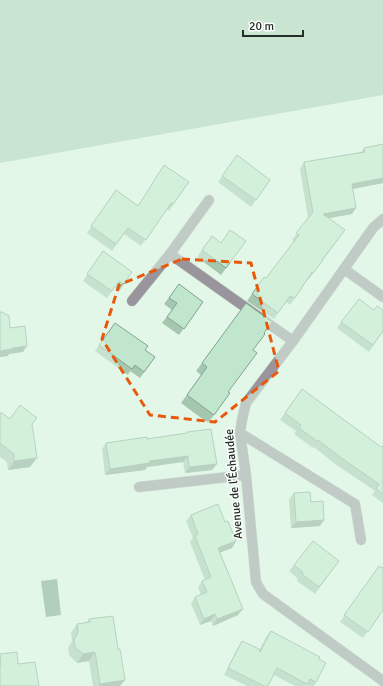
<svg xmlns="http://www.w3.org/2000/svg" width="383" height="686" viewBox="0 0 383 686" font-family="Signika,sans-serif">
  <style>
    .green { fill: #abccb6 }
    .water { fill: #799e85 }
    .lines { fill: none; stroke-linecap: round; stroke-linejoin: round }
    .minor-casing { stroke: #c0d3c6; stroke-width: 11 }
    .minor { stroke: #9a959c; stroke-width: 10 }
    .wall { fill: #a5c7b0 }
    .shaded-wall { fill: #86a290 }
    .building { fill: #c0e7cd; stroke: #86a290 }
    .marked { fill: none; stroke: #e8590c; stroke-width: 3; stroke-dasharray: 8 5; stroke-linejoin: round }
    .labels { text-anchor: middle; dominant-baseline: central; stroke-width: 3; stroke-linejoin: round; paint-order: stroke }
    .street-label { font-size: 12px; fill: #262e29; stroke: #fbfffc }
  </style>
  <rect width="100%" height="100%" fill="#e2f7e8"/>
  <polygon class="green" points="0,0 383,0 383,95 0,163"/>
  <polygon class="water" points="57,579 61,615 46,617 41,581"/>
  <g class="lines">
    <g class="minor-casing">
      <g id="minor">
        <polyline points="383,219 373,228 293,341 246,403 242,420 240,433 246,475 256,582 263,594 383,681"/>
        <polyline points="170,254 293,341"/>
        <polyline points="344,269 383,297"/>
        <polyline points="132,301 170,254 209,200"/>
        <polyline points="240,433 355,504 361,540"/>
        <polyline points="139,487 246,475"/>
      </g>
    </g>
    <use href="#minor" class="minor"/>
  </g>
  <g class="wall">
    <polygon points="364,148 383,183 353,189 352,214 329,218 340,237 323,260 318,267 309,279 308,279 290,305 286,302 274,319 247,301 264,277 266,278 294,242 292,240 308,218 300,169 304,162 361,152"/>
    <polygon points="237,155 270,180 251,207 218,182"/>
    <polygon points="189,182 169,211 167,209 141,246 124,234 112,251 87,233 116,190 137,205"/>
    <polygon points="212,236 221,243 246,241 221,275 197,257"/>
    <polygon points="103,251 132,272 119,291 115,287 107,298 83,281"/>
    <polygon points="179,284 203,302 179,335 162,323 172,310 164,304"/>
    <polygon points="341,322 383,331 369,352 337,328"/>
    <polygon points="115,323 145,350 155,357 140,378 130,371 128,375 95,351"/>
    <polygon points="253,350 228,392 230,393 208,423 181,403 201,375 196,371 202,363"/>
    <polygon points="302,389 381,447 383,447 383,503 372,495 375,491 335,464 314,447 313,448 294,434 296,431 280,420"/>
    <polygon points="0,413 10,419 32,424 30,467 8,470 7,462 0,457"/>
    <polygon points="187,432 212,470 185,473 183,462 147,467 145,470 105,475 102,449 106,443 147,439 186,433"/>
    <polygon points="294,493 311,502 320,526 291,528 289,500"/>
    <polygon points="191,515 225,522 236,541 232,548 220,552 238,615 213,626 211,621 200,625 191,604 195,597 201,595 198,587 202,581 205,580 190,542 193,538 186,521"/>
    <polygon points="339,561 315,594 297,581 298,579 289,571 294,565"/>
    <polygon points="379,566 382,568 383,610 363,638 340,622"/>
    <polygon points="89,619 118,649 125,680 120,686 93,686 89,661 77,663 69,655 68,648 72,641 71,633 77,624 86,623"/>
    <polygon points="271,631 319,659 316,682 314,686 307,686 306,685 305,686 295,686 274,675 268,686 247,686 224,675 238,647 242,641 259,651 266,637"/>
  </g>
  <g class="shaded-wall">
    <polygon points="383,178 383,183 347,190 352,184"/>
    <polygon points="356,208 352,214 318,220 323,214"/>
    <polygon points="27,346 23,352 9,354 8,356 0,357 0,351 12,348"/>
    <polygon points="188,456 183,462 147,467 145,470 105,475 110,469 149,461"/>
    <polygon points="37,458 30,467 8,470 14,461"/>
    <polygon points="217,464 212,470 185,473 189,467"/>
    <polygon points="324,520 320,526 291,528 296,522"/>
    <polygon points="236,541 232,548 214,555 218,548"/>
    <polygon points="243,609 238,615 213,626 217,619"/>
    <polygon points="215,614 211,621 200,625 204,619"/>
    <polygon points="95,652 89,661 77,663 83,654"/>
    <polygon points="125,680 120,686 98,686 100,684"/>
  </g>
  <g class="building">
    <polygon points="383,144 383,178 352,184 356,208 323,214 345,230 322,260 323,260 313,273 312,272 295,298 290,296 278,313 252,294 264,277 266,278 299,235 296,233 313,212 304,162 365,152 364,148"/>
    <polygon points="237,155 270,180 256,200 222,176"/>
    <polygon points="164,165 189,182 173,204 171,203 146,240 128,228 116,244 91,226 116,190 138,206"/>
    <polygon points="230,230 246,241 226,268 202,250 212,236 221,243"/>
    <polygon points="103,251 132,272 124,284 119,281 112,291 87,274"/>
    <polygon points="179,284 203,302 184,329 167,317 177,303 169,298"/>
    <polygon points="359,299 374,310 377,306 383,310 383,331 373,345 341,322"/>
    <polygon points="246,303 272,322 264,333 265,334 253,350 257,353 228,392 230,393 214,415 187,395 207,367 202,363"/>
    <polygon points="0,312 2,312 9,316 10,328 25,326 27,346 12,348 12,349 0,351"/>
    <polygon points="115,323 148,346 145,350 155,357 144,372 135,365 132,369 99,345"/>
    <polygon points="302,389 381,447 382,446 383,447 383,494 376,489 379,484 340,457 318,440 317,441 299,428 301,425 285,413"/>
    <polygon points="20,405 37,418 32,424 37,458 14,461 14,454 0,443 0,413 2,413 10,419"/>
    <polygon points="211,429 217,464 189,467 188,456 149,461 150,463 110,469 106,443 147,437 147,439 187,433 187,432"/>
    <polygon points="310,492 311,502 323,501 324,520 296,522 294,493"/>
    <polygon points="218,504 225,522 228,521 236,541 218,548 243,609 217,619 215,614 204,619 195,597 207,592 202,581 211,577 195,536 198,534 191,515"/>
    <polygon points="313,541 339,561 319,587 302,574 303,572 294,565"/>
    <polygon points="379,566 382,568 383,567 383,610 368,632 344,615"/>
    <polygon points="113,616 118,649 120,649 125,680 100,684 95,652 83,654 75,647 74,640 78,632 77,624 90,622 89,619"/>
    <polygon points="271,631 320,657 319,659 326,663 316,682 310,679 307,684 277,668 268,686 264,686 228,668 242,641 259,649 260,652"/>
    <polygon points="17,652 18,664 35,662 39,686 0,686 0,667 1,666 0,654"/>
  </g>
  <path d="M0 0H383V686H0ZM182 259 251 263 279 371 215 422 150 415 102 339 119 285Z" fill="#e2f7e8" fill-opacity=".55" fill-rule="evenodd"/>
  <path class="marked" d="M182 259 251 263 279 371 215 422 150 415 102 339 119 285Z"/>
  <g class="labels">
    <g class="street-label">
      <text transform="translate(234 484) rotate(-95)">Avenue de l'Échaudée</text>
    </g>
  </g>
  <path d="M243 30v6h60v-6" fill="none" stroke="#262e29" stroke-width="2"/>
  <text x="249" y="30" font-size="12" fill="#262e29" stroke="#fbfffc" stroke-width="3" paint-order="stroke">20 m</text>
</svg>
